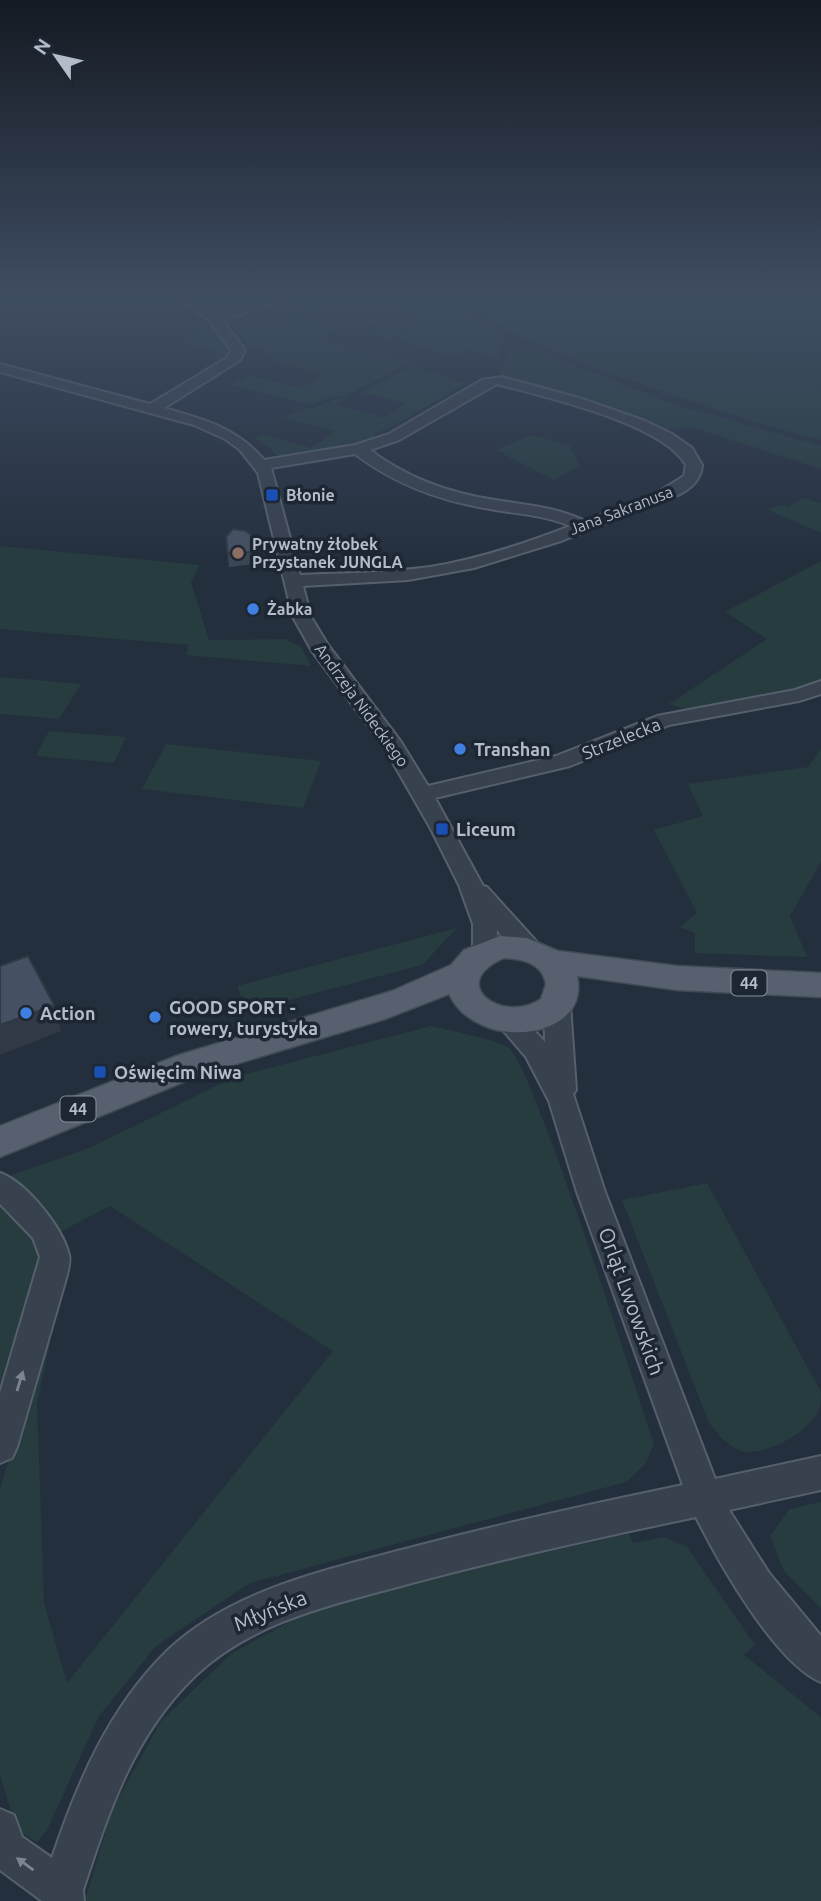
<svg xmlns="http://www.w3.org/2000/svg" width="821" height="1901" viewBox="0 0 821 1901" font-family="Ubuntu,sans-serif">
  <style>
    .green { fill: #263c3f }
    .lines { fill: none; stroke-linecap: round; stroke-linejoin: round }
    .minor-casing { stroke: #565f6c; stroke-width: 4 }
    .major-casing { stroke: #414a57; stroke-width: 3 }
    .minor { fill: #38414e; fill-rule: evenodd }
    .major { fill: #56606e; fill-rule: evenodd }
    .wall { fill: #3b4654 }
    .shaded-wall { fill: #303945 }
    .building { fill: #455162; stroke: #303945; stroke-width: 2 }
    .oneway { fill: #7c8592 }
    .transit-dot { fill: #1a4fb4; stroke: #1d2633; stroke-width: 2.5 }
    .education-dot { fill: #8d6e63; stroke: #1d2633; stroke-width: 2.5 }
    .shop-dot { fill: #3f7fe0; stroke: #1d2633; stroke-width: 2.5 }
    .labels { text-anchor: middle; dominant-baseline: central; stroke-width: 7; stroke-linejoin: round; paint-order: stroke }
    .far-poi-label { font-size: 16px; font-weight: bold; fill: #b4bcc9; stroke: #1d2633; text-anchor: start }
    .far-street-label { font-size: 16px; fill: #b4bcc9; stroke: #1d2633 }
    .shield { fill: #1d2633; stroke: #878f9c; stroke-width: 2 }
    .shield-label { font-size: 16px; font-weight: bold; fill: #b4bcc9 }
    .street-label { font-size: 18px; fill: #b4bcc9; stroke: #1d2633 }
    .poi-label { font-size: 18px; font-weight: bold; fill: #b4bcc9; stroke: #1d2633; text-anchor: start }
    .near-street-label { font-size: 21px; fill: #b4bcc9; stroke: #1d2633 }
  </style>
  <rect width="100%" height="100%" fill="#242f3e"/>
  <g class="green">
    <polygon points="47,295 135,295 104,309"/>
    <polygon points="192,295 224,295 257,302 223,313 205,300"/>
    <polygon points="303,295 329,295 313,305 409,328 392,339 366,333 377,325 313,309 308,312 277,305"/>
    <polygon points="338,295 436,295 506,335 498,361 470,350 445,357 429,348 396,340 418,324 415,313"/>
    <path d="M445 295H821V440C764 426 709 408 653 388 581 363 510 336 445 295Z"/>
    <polygon points="264,306 332,324 338,329 320,340 414,362 343,397 333,396 311,405 231,385 249,375 299,388 323,374 274,361 264,348 248,346 230,321 277,330 296,319 257,308"/>
    <polygon points="210,327 216,327 217,335 230,351 227,359 209,372 199,370 216,361 214,351 180,341"/>
    <polygon points="517,347 526,347 674,404 821,446 821,469 692,427 663,430 504,377 500,374 511,349"/>
    <path d="M412 366 465 384 396 424 373 435 379 438 278 458 270 448 254 438 261 434 311 448 335 431 284 418C301 407 321 409 337 398L344 400 336 405 384 418 406 403 361 392Z"/>
    <polygon points="532,435 569,445 580,466 554,480 496,450"/>
    <polygon points="803,498 821,503 821,533 768,510 778,505 788,507"/>
    <polygon points="0,546 200,565 191,582 209,640 285,639 301,647 311,666 186,655 189,645 0,629"/>
    <polygon points="821,561 821,679 801,689 691,711 669,704 767,639 725,612"/>
    <polygon points="0,677 81,684 59,719 0,714"/>
    <polygon points="49,731 126,737 114,763 36,756"/>
    <polygon points="166,744 321,761 303,808 142,789"/>
    <polygon points="821,749 821,862 790,916 807,957 695,953 695,933 680,927 697,913 654,830 703,816 688,784 808,767"/>
    <polygon points="457,928 422,965 247,1011 237,986"/>
    <path d="M431 1026C447 1030 497 1040 508 1047 532 1062 637 1393 654 1444L645 1464 626 1482 250 1583 156 1646 99 1716 47 1830 37 1842 17 1830 0 1775V1490L42 1346 50 1343 37 1403 44 1603 67 1683 333 1351 110 1206 56 1234 6 1177 89 1148 235 1077Z"/>
    <path d="M707 1183 821 1392C821 1397 821 1403 820 1408 811 1431 766 1457 742 1451 728 1447 718 1434 709 1423L622 1200Z"/>
    <polygon points="0,1200 34,1239 44,1271 0,1403"/>
    <polygon points="821,1502 821,1608 784,1571 770,1536 790,1509"/>
    <polygon points="629,1534 633,1543 664,1537 687,1547 755,1645 744,1655 821,1717 821,1901 85,1901 112,1810 161,1721 232,1653 302,1615 390,1587"/>
  </g>
  <g class="lines">
    <g class="minor-casing">
      <g id="minor">
        <path d="M174 295H189L217 314 275 295H292L223 321 245 350 240 360 164 408C203 419 237 428 264 460L355 445 389 434 482 380 502 377 579 398 645 421 672 434 692 448 702 465C701 480 690 489 678 495L561 541 474 568 408 580 303 586 311 617 328 645 401 742 428 786 556 756 657 716 795 690 821 681V694L799 701 669 725 570 766 435 798 483 886 487 887 545 951 542 957C522 963 509 944 497 930V951L494 957 485 960 476 957 473 951V924L459 885 431 829 384 747 312 651 293 617 258 473 240 450 225 439 194 425 0 372V364L150 404 227 358 231 350 209 320ZM497 384C544 397 663 423 686 465L684 476 660 491 585 521C556 507 526 505 495 500 449 493 407 478 370 450L399 440ZM355 454C396 485 440 501 490 509 517 514 545 515 570 526 524 544 478 559 430 567 387 573 344 573 300 575L271 468Z"/>
        <path d="M557 995 566 997 570 1004 576 1090 573 1094 605 1192 715 1479 821 1456V1490L729 1510 769 1573 821 1636V1682C775 1663 718 1561 696 1517 601 1537 506 1558 412 1583 336 1604 254 1620 195 1676 133 1736 109 1811 83 1890L84 1901H42L0 1870V1809L14 1815 22 1837 52 1858C77 1783 109 1708 167 1651 231 1590 326 1570 409 1548 500 1524 591 1504 683 1485L577 1192 549 1101 526 1057 496 1022 500 1015C520 1009 532 1029 545 1042L544 1004 548 997Z"/>
        <path d="M0 1173C26 1182 63 1228 69 1255 71 1263 67 1274 65 1282L17 1447 12 1458 0 1463V1393L40 1257 33 1238 0 1204Z"/>
      </g>
    </g>
    <g class="major-casing">
      <path id="major" d="M500 936 527 938 558 951 677 966 821 973V997L677 990 577 976C592 1040 478 1054 449 994L385 1019 203 1074 0 1157V1126L179 1055 392 991 451 965 464 950ZM504 958C523 959 542 963 546 984L541 999C503 1025 445 984 504 958Z"/>
    </g>
    <use href="#minor" class="minor"/>
    <use href="#major" class="major"/>
  </g>
  <polygon class="wall" points="226,537 253,552 255,564 229,567"/>
  <polygon class="shaded-wall" points="54,1005 61,1031 0,1055 0,1025"/>
  <g class="building">
    <polygon points="233,529 246,531 251,535 253,552 228,554 226,537"/>
    <polygon points="28,956 54,1005 0,1025 0,966"/>
  </g>
  <defs><path id="oneway-solid" d="M-6-.8H1V-3.2L6.5 0L1 3.2V.8H-6Z" transform="scale(1.75)"/></defs>
  <g class="oneway">
    <use href="#oneway-solid" transform="translate(20 1381) rotate(-73)"/>
    <use href="#oneway-solid" transform="translate(25 1864) rotate(-144)"/>
  </g>
  <linearGradient id="sky" x2="0" y2="1"><stop stop-color="#141a22"/><stop offset="0.53" stop-color="#3f4d63"/><stop offset="1" stop-color="#3f4d63" stop-opacity="0"/></linearGradient>
  <rect width="821" height="561" fill="url(#sky)"/>
  <g class="transit-dot">
    <rect x="265" y="488" width="14" height="14" rx="3.5"/>
    <rect x="435" y="822" width="14" height="14" rx="3.5"/>
    <rect x="93" y="1065" width="14" height="14" rx="3.5"/>
  </g>
  <circle class="education-dot" cx="238" cy="553" r="7"/>
  <g class="shop-dot">
    <circle cx="253" cy="609" r="7"/>
    <circle cx="460" cy="749" r="7"/>
    <circle cx="26" cy="1013" r="7"/>
    <circle cx="155" cy="1017" r="7"/>
  </g>
  <g class="labels">
    <g class="far-poi-label">
      <text x="286" y="495">Błonie</text>
      <text x="252" y="544">Prywatny żłobek<tspan x="252" dy="18">Przystanek JUNGLA</tspan></text>
      <text x="267" y="609">Żabka</text>
    </g>
    <g class="far-street-label">
      <text transform="translate(621 510) rotate(-21)">Jana Sakranusa</text>
      <text transform="translate(362 705) rotate(54)">Andrzeja Nideckiego</text>
    </g>
    <g class="shield">
      <rect x="731.5" y="970.5" width="35" height="25" rx="5"/>
      <rect x="60.5" y="1096.5" width="35" height="25" rx="5"/>
    </g>
    <g class="shield-label">
      <text x="749" y="983">44</text>
      <text x="78" y="1109">44</text>
    </g>
    <g class="street-label">
      <text transform="translate(621 738) rotate(-22)">Strzelecka</text>
    </g>
    <g class="poi-label">
      <text x="474" y="749">Transhan</text>
      <text x="456" y="829">Liceum</text>
      <text x="169" y="1007">GOOD SPORT -<tspan x="169" dy="21">rowery, turystyka</tspan></text>
      <text x="40" y="1013">Action</text>
      <text x="114" y="1072">Oświęcim Niwa</text>
    </g>
    <g class="near-street-label">
      <text transform="translate(632 1301) rotate(70)">Orląt Lwowskich</text>
      <text transform="translate(270 1610) rotate(-22)">Młyńska</text>
    </g>
  </g>
  <g transform="translate(56 56) rotate(304)" stroke="#1d2633" stroke-width="5" paint-order="stroke">
  <path d="M0-5L12 26L0 18L-12 26Z" fill="#b4bcc9"/>
  <text y="-10" font-size="19" font-weight="bold" text-anchor="middle" fill="#b4bcc9">N</text>
  </g>
</svg>
